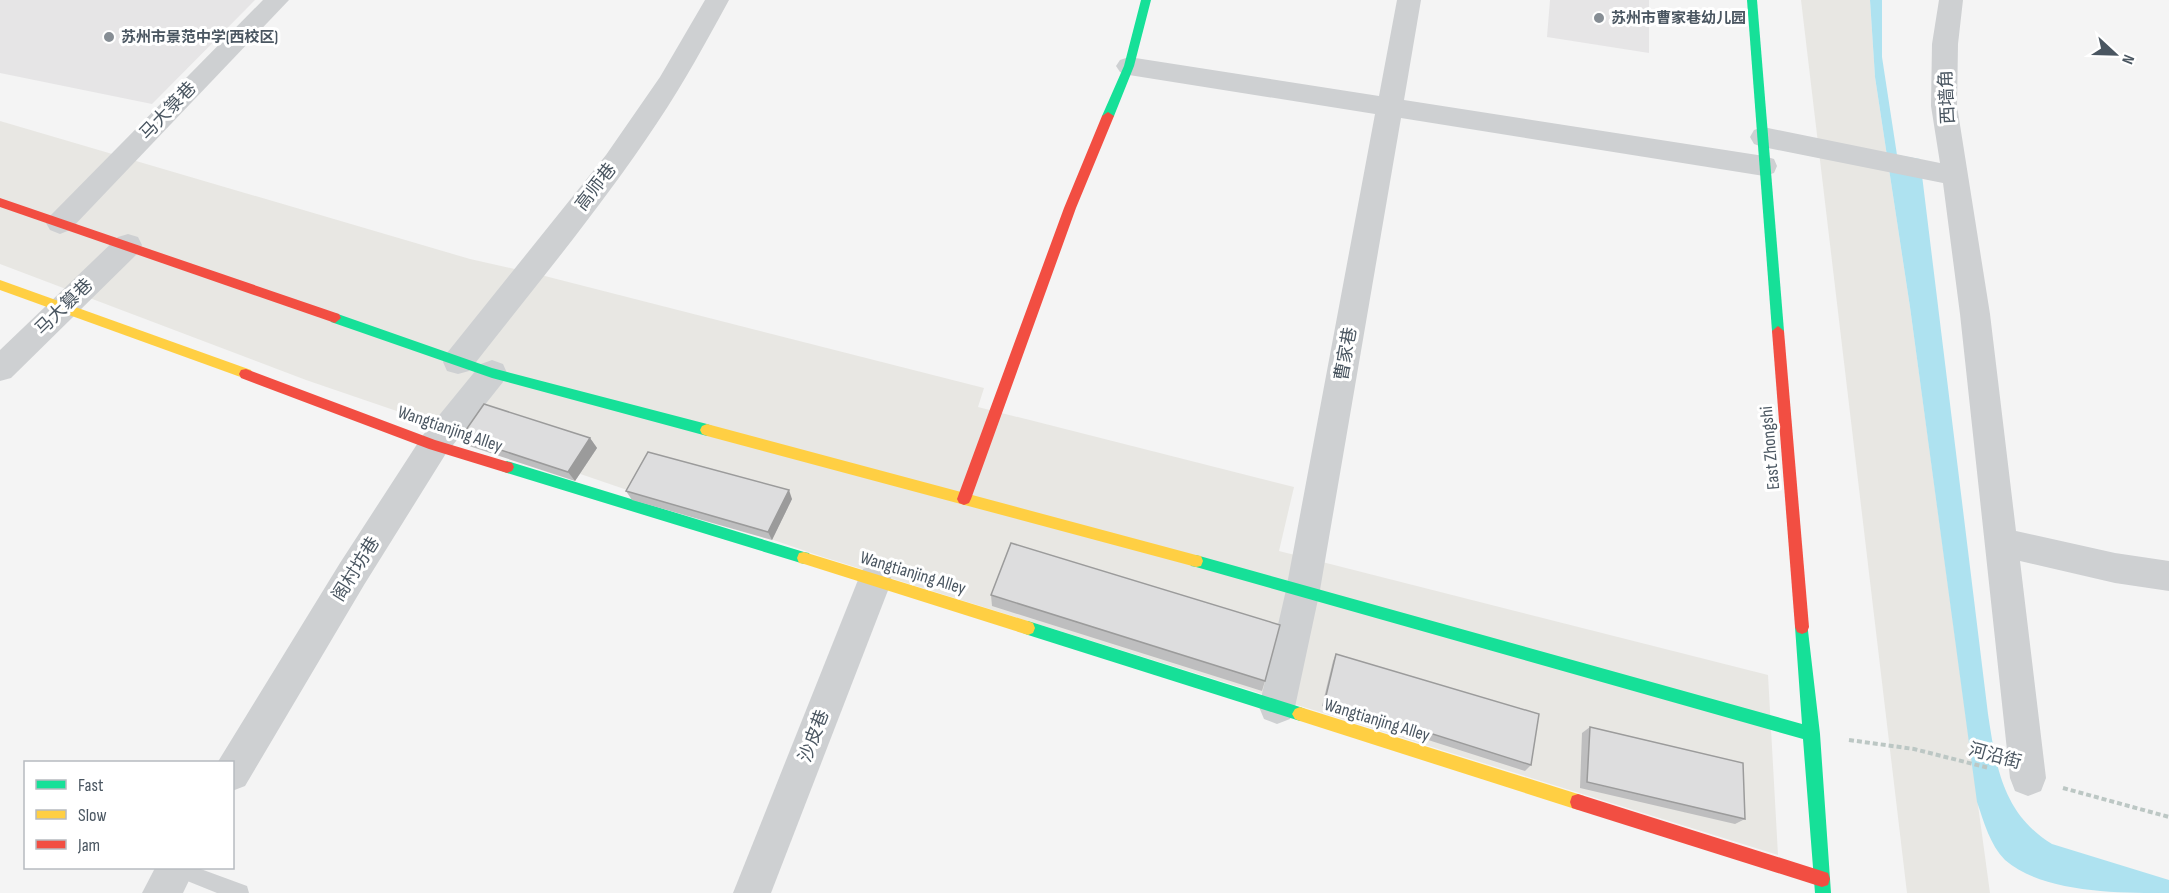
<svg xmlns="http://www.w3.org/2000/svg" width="2169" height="893" viewBox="0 0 2169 893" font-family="'Sofia Sans Condensed','Noto Sans SC',sans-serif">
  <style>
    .commercial { fill: #e8e7e3 }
    .education { fill: #e6e5e6 }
    .water { fill: #aee2f0 }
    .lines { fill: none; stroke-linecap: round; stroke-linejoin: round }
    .path { stroke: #bcc7c4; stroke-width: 4; stroke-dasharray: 5 3; stroke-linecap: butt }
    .lane { fill: #ced0d2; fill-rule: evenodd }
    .street { fill: #ced0d2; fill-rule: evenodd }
    .fast { fill: #16e098; fill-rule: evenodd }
    .slow { fill: #ffcf43; fill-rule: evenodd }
    .jam { fill: #f24e42; fill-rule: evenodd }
    .wall { fill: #bebebf }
    .shaded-wall { fill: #9b9b9b }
    .building { fill: #ddddde; stroke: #9b9b9b; stroke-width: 1.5 }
    .poi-dot { fill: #868d94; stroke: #fff; stroke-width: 2 }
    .labels { text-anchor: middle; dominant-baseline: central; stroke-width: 6; stroke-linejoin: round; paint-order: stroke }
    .far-poi-label { font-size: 15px; font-weight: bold; fill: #4a5661; stroke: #fff; text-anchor: start }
    .street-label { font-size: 18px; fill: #4a5661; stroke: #fff }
  </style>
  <rect width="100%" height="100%" fill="#f4f4f4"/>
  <g class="commercial">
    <polygon points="1801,0 1870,0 1875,77 1910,307 1990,893 1907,893"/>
    <polygon points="0,121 470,259 537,274 984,388 978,407 1294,487 1279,551 1768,675 1778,855 823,557 306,380 0,264"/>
  </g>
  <g class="education">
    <polygon points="0,0 255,0 152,104 0,73"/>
    <polygon points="1550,0 1649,0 1649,53 1547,37"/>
  </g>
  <path class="water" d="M1870 0H1882V57L1897 155 1920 159 1988 714C1996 767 2003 814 2052 844L2169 880V893C2118 893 2043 893 2005 860 1990 845 1984 822 1977 802L1910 307 1875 77Z"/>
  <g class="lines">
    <g class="path">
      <polyline points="1849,740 1914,749 1989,768"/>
      <polyline points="2063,788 2169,817"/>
    </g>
    <polygon class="lane" points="167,868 198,868 247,886 249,893 217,893 170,874"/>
    <g class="street">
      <polygon points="263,0 289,0 70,230 60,234 50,230 46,223 50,216"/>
      <path d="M705 0H729C706 42 684 83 657 123 600 209 533 289 469 371L458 374 447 371 443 362 447 353 606 155 660 77Z"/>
      <polygon points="1397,0 1421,0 1404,100 1764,156 1774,159 1777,166 1774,173 1764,176 1401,118 1320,590 1295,707 1290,719 1277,724 1264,719 1259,707 1286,590 1375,114 1129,75 1120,72 1116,66 1120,60 1129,57 1379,96"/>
      <polygon points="1939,0 1963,0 1958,44 1957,106 1990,314 2016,531 2115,553 2169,561 2169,591 2115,583 2020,561 2046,778 2041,791 2028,796 2015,791 2010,778 1960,314 1943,183 1763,147 1754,144 1750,137 1754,130 1763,127 1940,163 1931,106 1932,44"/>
      <polygon points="128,234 138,237 142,245 138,253 11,378 0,381 0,350 118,237"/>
      <polygon points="492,360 503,364 507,373 503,382 445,455 364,585 245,786 232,791 232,762 218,762 219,760 340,563 423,435 481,364"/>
      <polygon points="875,565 887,569 892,580 771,893 733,893 858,580 863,569"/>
      <polygon points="155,868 195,868 183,893 142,893"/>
    </g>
    <g class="fast">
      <polygon points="1141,0 1151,0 1134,66 1114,116 1108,120 1102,116 1124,66"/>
      <polygon points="1747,0 1757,0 1784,331 1778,336 1772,331"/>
      <polygon points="335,313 492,368 707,424 712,426 714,430 712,434 707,436 492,378 331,322 329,318"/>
      <polygon points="507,461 804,552 809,553 811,558 809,563 804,564 507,473 502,471 500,467 502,463"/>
      <polygon points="1196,555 1802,724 1795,627 1797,622 1802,620 1807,622 1820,734 1831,893 1815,893 1803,739 1196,567 1191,566 1189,561 1191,556"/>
      <polygon points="1028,621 1300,707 1305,709 1308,714 1305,719 1300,721 1028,635 1023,633 1021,628 1023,623"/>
    </g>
    <g class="slow">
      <polygon points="0,280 251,370 253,374 251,378 246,379 0,290"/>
      <polygon points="707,424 1196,555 1201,556 1203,561 1201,566 1196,567 707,436 702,434 700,430 702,426"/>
      <polygon points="804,552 1028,621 1033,623 1035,628 1033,633 1028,635 804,564 799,563 797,558 799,553"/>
      <polygon points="1300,707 1578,794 1584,796 1586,802 1584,808 1578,810 1300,721 1295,719 1292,714 1295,709"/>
    </g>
    <g class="jam">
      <polygon points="1108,112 1114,116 1076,208 971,499 969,503 964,505 959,503 957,499 1064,208 1102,116"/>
      <polygon points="0,198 339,314 341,318 335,323 0,207"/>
      <polygon points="1778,326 1784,331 1809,627 1807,632 1802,634 1797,632 1795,627 1772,331"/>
      <polygon points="246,369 435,440 512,463 514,467 512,471 507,473 429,449 241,378 239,374 241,370"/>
      <polygon points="1578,794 1822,871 1828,873 1830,879 1828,885 1822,887 1578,810 1572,808 1570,802 1572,796"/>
    </g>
  </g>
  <g class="wall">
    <polygon points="461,437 590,438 597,448 575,481 469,446"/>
    <polygon points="626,491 792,499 772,540 632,500"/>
    <polygon points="991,595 1265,681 1262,691 992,606"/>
    <polygon points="1336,654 1531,765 1525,771 1322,706 1333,661"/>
    <polygon points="1590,727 1745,819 1735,824 1580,788 1582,733"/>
  </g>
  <g class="shaded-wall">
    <polygon points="590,438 597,448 575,481 568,472"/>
    <polygon points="789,490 792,499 772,540 768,532"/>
  </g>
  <g class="building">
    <polygon points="484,404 590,438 568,472 461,437"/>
    <polygon points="648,452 789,490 768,532 626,491"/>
    <polygon points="1011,543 1280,625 1265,681 991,595"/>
    <polygon points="1336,654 1539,714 1531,765 1325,700"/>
    <polygon points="1590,727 1743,763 1745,819 1587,782"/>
  </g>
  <g class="poi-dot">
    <circle cx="1599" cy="18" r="6"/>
    <circle cx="109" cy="37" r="6"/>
  </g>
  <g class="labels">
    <g class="far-poi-label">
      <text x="1611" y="18">苏州市曹家巷幼儿园</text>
      <text x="121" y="37">苏州市景范中学(西校区)</text>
    </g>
    <g class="street-label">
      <text transform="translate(1947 97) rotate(-93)">西墙角</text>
      <text transform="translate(168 111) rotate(-46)">马大箓巷</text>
      <text transform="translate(596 187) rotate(-52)">高师巷</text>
      <text transform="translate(64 307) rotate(-44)">马大篡巷</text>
      <text transform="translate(1346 354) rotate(-80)">曹家巷</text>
      <text transform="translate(450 429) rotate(19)">Wangtianjing Alley</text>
      <text transform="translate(1770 448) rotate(-95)">East Zhongshi</text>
      <text transform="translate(356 569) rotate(-58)">阁村坊巷</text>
      <text transform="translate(913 573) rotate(17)">Wangtianjing Alley</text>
      <text transform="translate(1377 720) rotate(17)">Wangtianjing Alley</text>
      <text transform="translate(814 736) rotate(-69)">沙皮巷</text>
      <text transform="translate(1995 756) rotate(15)">河沿街</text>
    </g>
  </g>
  <rect x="24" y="761" width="210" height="108" fill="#ffffff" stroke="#b7bbc0" stroke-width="1.5"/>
  <rect x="36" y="780" width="30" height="9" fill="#16e098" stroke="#b7bbc0" stroke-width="1.5"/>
  <text x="78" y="791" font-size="18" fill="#4a5661">Fast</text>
  <rect x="36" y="810" width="30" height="9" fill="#ffcf43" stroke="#b7bbc0" stroke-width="1.5"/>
  <text x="78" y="821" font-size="18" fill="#4a5661">Slow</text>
  <rect x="36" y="840" width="30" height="9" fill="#f24e42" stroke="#b7bbc0" stroke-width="1.5"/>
  <text x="78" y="851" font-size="18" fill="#4a5661">Jam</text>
  <g transform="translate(2115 54) rotate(112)" stroke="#ffffff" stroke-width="4.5" paint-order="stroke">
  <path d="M0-4.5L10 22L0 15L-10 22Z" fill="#4a5661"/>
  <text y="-9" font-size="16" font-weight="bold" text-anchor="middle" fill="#4a5661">N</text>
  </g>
</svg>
